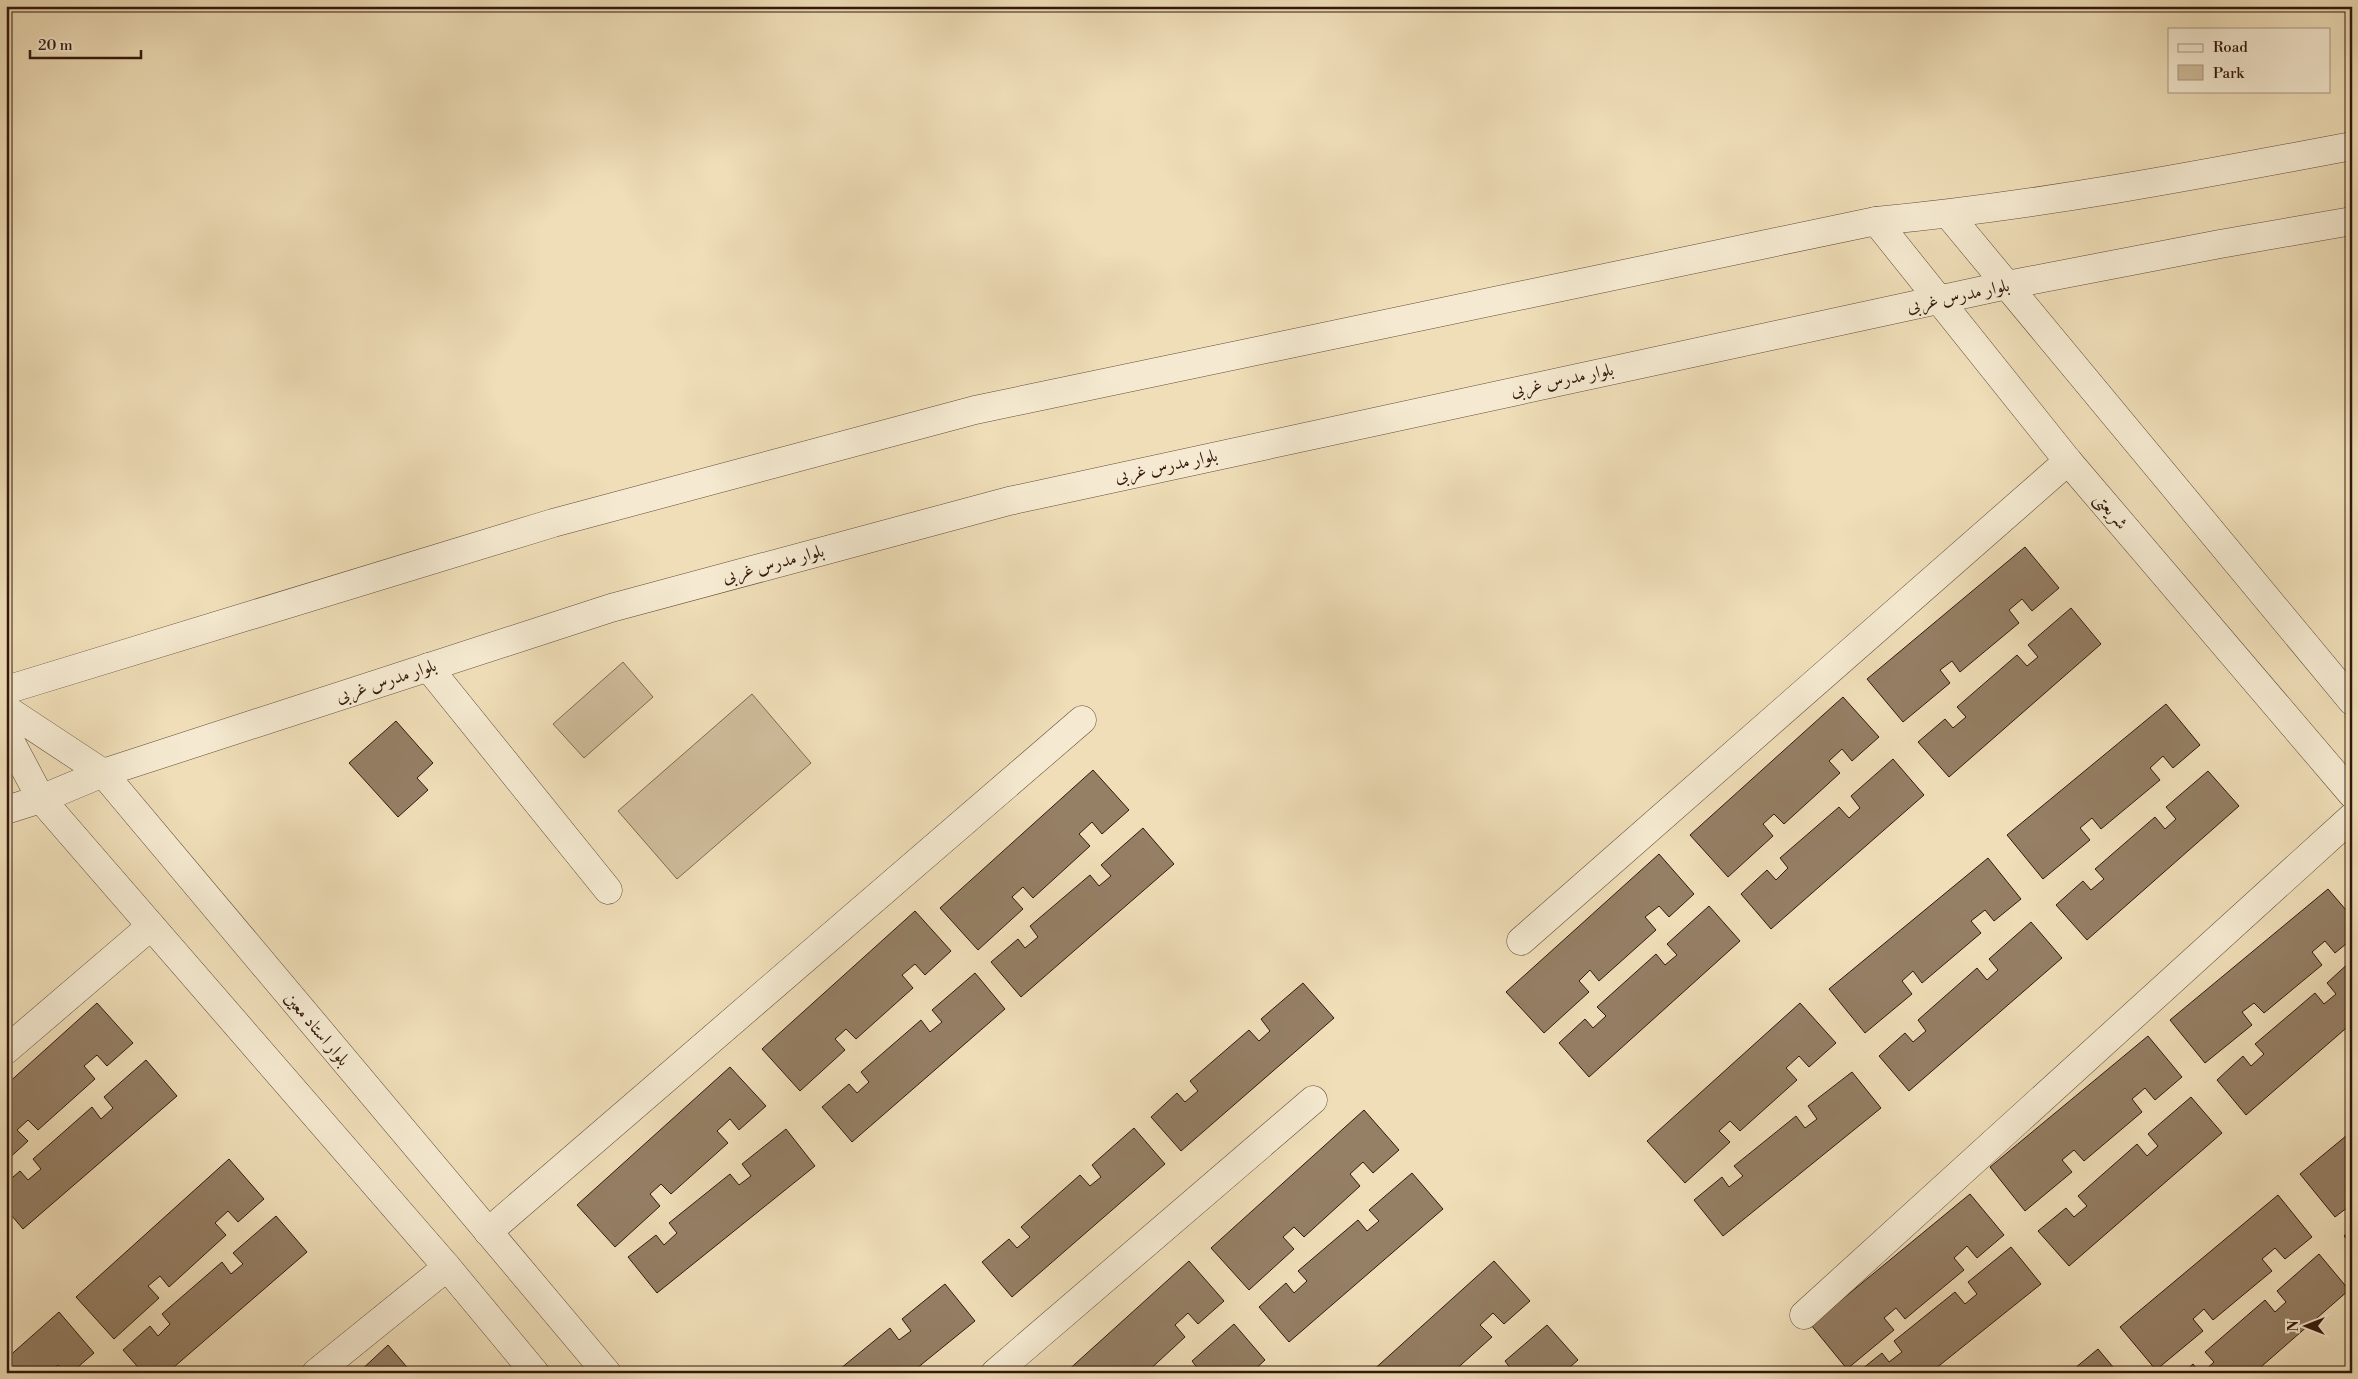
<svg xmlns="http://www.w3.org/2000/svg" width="2358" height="1379" viewBox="0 0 2358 1379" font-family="'Libre Bodoni',Amiri,serif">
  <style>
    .green { fill: #cfbc9b; stroke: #816a54 }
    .building { fill: #957f65; stroke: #33180c }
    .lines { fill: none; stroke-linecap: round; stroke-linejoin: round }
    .street-casing { stroke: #624a37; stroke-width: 29 }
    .street { stroke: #f5ead1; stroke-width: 28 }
    .labels { text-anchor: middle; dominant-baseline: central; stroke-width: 4; stroke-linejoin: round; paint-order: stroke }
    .street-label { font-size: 18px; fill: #33180c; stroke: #f5ead1 }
  </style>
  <rect width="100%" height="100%" fill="#efdeb8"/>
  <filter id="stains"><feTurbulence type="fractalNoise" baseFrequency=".004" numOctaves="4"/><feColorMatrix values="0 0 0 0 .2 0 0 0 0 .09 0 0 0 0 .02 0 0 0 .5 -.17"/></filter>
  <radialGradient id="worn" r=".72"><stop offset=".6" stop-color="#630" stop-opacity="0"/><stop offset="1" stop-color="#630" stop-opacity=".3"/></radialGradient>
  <g class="green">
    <polygon points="623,662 653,697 584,758 553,724"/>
    <polygon points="752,694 811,763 677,879 618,811"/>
  </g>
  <g class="building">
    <polygon points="2025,547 2059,588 2032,611 2022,599 2009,610 2019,623 1960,672 1952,661 1940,670 1950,683 1903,722 1867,679"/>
    <polygon points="2071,608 2101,644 1949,777 1918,742 1945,719 1953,728 1966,717 1957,707 2017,655 2027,666 2038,657 2028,645"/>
    <polygon points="1843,697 1879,737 1852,761 1842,749 1829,761 1840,773 1784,824 1774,814 1763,824 1773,836 1728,877 1690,835"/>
    <polygon points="2166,704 2200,745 2173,768 2163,756 2150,768 2160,780 2101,829 2092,818 2080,828 2090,840 2043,879 2007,835"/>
    <polygon points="396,721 433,763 417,778 428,790 398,817 349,763"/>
    <polygon points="1893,759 1924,795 1771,929 1741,894 1767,870 1776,880 1788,868 1780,858 1839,807 1849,818 1860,808 1851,796"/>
    <polygon points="1093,770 1129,810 1102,834 1092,822 1079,834 1090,846 1033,898 1023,887 1012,897 1023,909 978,950 940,908"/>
    <polygon points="2208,771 2239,806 2087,940 2056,905 2083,881 2091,890 2104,879 2095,869 2155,817 2165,829 2176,819 2166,807"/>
    <polygon points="1143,828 1174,864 1021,997 991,962 1018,939 1025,948 1038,937 1030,926 1090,875 1099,886 1111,876 1101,865"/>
    <polygon points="1659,854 1694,894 1669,917 1659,906 1645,917 1656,930 1599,981 1590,970 1579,981 1589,992 1544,1033 1506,992"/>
    <polygon points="1988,858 2021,899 1994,921 1985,910 1971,921 1981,933 1922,983 1913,971 1902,981 1912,994 1865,1033 1829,989"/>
    <polygon points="2328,889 2352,917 2352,939 2335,953 2325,941 2312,952 2322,965 2264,1013 2254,1003 2242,1012 2252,1025 2205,1063 2170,1020"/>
    <polygon points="1709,906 1740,941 1589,1077 1559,1043 1585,1019 1593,1028 1606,1016 1597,1007 1656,954 1665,965 1677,955 1667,944"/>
    <polygon points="915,911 951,951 925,975 915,964 902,975 913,988 856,1039 846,1029 835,1039 845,1050 800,1091 762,1049"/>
    <polygon points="2031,922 2062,958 1909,1091 1879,1056 1905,1033 1913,1042 1926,1031 1918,1020 1977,968 1987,980 1998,970 1989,959"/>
    <polygon points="2352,960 2352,1023 2246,1115 2217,1080 2243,1056 2251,1066 2264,1054 2255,1044 2315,993 2324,1004 2336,994 2327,983"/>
    <polygon points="975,973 1005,1009 852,1142 822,1107 849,1084 857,1093 869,1082 861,1072 921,1020 930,1032 942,1022 932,1010"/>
    <polygon points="1303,983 1334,1018 1181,1151 1151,1117 1177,1093 1185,1102 1198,1091 1190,1081 1249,1030 1259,1041 1270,1031 1261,1019"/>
    <polygon points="97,1003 133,1043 107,1066 97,1055 84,1066 95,1079 38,1130 28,1120 17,1130 28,1141 6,1161 6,1085"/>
    <polygon points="1800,1003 1836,1043 1809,1067 1799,1056 1786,1068 1797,1080 1740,1131 1730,1121 1719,1131 1730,1142 1685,1183 1647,1141"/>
    <polygon points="2148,1036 2182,1077 2155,1100 2145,1088 2132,1099 2142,1112 2084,1161 2074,1150 2062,1160 2072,1172 2025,1211 1990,1167"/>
    <polygon points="146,1060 177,1096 23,1229 6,1209 6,1183 20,1171 28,1180 41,1169 33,1159 92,1107 101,1119 113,1108 104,1097"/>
    <polygon points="730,1067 766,1106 739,1130 730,1119 717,1131 728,1143 671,1194 661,1184 650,1194 660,1206 615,1247 577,1205"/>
    <polygon points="1852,1072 1881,1108 1723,1236 1694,1200 1722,1177 1729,1187 1743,1176 1734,1166 1796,1116 1805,1128 1817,1119 1808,1106"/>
    <polygon points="2191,1097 2222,1133 2069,1266 2038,1231 2066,1208 2074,1217 2087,1206 2078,1196 2137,1144 2147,1156 2158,1146 2148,1134"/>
    <polygon points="1364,1110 1399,1150 1373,1173 1363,1162 1350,1174 1360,1186 1304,1237 1294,1227 1283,1237 1294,1249 1249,1290 1211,1248"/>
    <polygon points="1134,1128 1165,1164 1012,1297 982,1262 1009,1239 1017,1248 1030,1237 1021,1227 1080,1175 1090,1186 1101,1177 1092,1165"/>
    <polygon points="786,1129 815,1166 657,1293 628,1257 656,1235 664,1245 677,1233 669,1223 730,1174 739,1185 751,1176 742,1164"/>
    <polygon points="2352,1131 2352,1204 2335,1217 2300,1174"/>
    <polygon points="229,1159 264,1199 238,1222 228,1211 215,1223 226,1235 169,1287 160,1276 148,1286 159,1298 114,1339 76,1297"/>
    <polygon points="1412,1173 1443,1209 1289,1342 1259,1307 1286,1283 1294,1293 1307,1281 1298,1271 1358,1220 1367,1231 1379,1221 1369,1210"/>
    <polygon points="1970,1194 2004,1235 1977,1258 1967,1246 1954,1258 1964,1270 1905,1319 1896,1308 1884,1318 1894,1330 1847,1369 1811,1325"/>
    <polygon points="2278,1195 2312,1237 2285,1259 2275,1248 2262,1259 2272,1271 2213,1320 2204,1309 2193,1319 2203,1331 2156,1370 2120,1327"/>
    <polygon points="276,1216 307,1252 167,1373 143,1373 123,1350 150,1326 158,1336 170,1324 162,1314 222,1262 231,1274 243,1264 233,1253"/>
    <polygon points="2352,1229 2352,1245 2344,1236"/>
    <polygon points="2011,1247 2041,1284 1930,1373 1857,1373 1882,1353 1889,1362 1902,1352 1894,1341 1955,1292 1965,1304 1977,1294 1968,1282"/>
    <polygon points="2319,1254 2349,1290 2254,1373 2202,1373 2214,1362 2205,1352 2265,1300 2275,1312 2286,1302 2277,1291"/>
    <polygon points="1189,1261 1224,1301 1198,1324 1188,1313 1175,1325 1185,1337 1146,1373 1065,1373"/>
    <polygon points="1494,1261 1530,1301 1504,1324 1493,1313 1480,1325 1492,1337 1452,1373 1370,1373"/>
    <polygon points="945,1284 975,1321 911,1373 835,1373 890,1328 899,1340 911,1331 902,1319"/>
    <polygon points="59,1312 94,1353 71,1373 65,1373 58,1365 49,1373 6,1373 6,1359"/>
    <polygon points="1234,1324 1265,1360 1251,1373 1201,1373 1192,1361"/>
    <polygon points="1547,1325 1578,1360 1563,1373 1514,1373 1505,1361"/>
    <polygon points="388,1345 412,1373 358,1373"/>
    <polygon points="2098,1349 2118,1373 2069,1373"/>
    <polygon points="2193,1364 2200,1373 2183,1373"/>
  </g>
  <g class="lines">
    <g class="street-casing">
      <g id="street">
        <polyline points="1948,214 2352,701"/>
        <polyline points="1876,221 2068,461 2352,794"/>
        <polyline points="428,667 608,890"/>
        <path d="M6 690 553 523 975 410 1876 221C2036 206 2194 176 2352 146"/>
        <polyline points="6,709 103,773 607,1373"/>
        <polyline points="6,733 41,799 447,1267 535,1373"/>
        <polyline points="6,810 41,799 103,773 611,608 1009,501 2007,285 2220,244 2352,221"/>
        <polyline points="1521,941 2068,461"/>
        <polyline points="6,1050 151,926"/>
        <polyline points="488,1232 1082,720"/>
        <polyline points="1804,1315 2352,817"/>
        <polyline points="316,1373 447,1267"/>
        <polyline points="995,1373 1313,1100"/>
      </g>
    </g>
    <use href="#street" class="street"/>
  </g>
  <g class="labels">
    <g class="street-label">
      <text transform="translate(1958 296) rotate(-12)">بلوار مدرس غربی</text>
      <text transform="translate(1562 380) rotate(-12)">بلوار مدرس غربی</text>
      <text transform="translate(1166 466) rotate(-12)">بلوار مدرس غربی</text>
      <text transform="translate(2111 511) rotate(50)">شریعتی</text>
      <text transform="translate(773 564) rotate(-15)">بلوار مدرس غربی</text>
      <text transform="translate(386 681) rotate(-18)">بلوار مدرس غربی</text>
      <text transform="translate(317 1029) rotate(50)">بلوار استاد معین</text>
    </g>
  </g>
  <rect width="2358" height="1379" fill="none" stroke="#efdeb8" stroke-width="25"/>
  <rect x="8" y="8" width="2343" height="1364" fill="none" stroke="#33180c" stroke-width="2.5"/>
  <rect x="12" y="12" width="2333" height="1354" fill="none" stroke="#33180c"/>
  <rect x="2168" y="28" width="162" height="65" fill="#f5ead1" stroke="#a79682"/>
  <rect x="2178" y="44" width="25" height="8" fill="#f5ead1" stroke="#a79682"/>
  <text x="2213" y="52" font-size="15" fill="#33180c">Road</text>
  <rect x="2178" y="65" width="25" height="15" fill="#cfbc9b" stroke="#a79682"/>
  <text x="2213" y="78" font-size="15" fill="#33180c">Park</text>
  <g transform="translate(2306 1326) rotate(270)" stroke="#f5ead1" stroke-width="4" paint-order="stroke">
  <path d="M0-4L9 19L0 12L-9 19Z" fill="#33180c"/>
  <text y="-8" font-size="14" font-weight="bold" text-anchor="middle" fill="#33180c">N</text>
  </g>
  <path d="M30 50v8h111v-8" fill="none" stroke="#33180c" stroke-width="2.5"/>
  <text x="38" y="50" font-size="15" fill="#33180c" stroke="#f5ead1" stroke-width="4" paint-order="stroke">20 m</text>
  <rect width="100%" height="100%" filter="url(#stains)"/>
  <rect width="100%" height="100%" fill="url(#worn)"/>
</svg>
